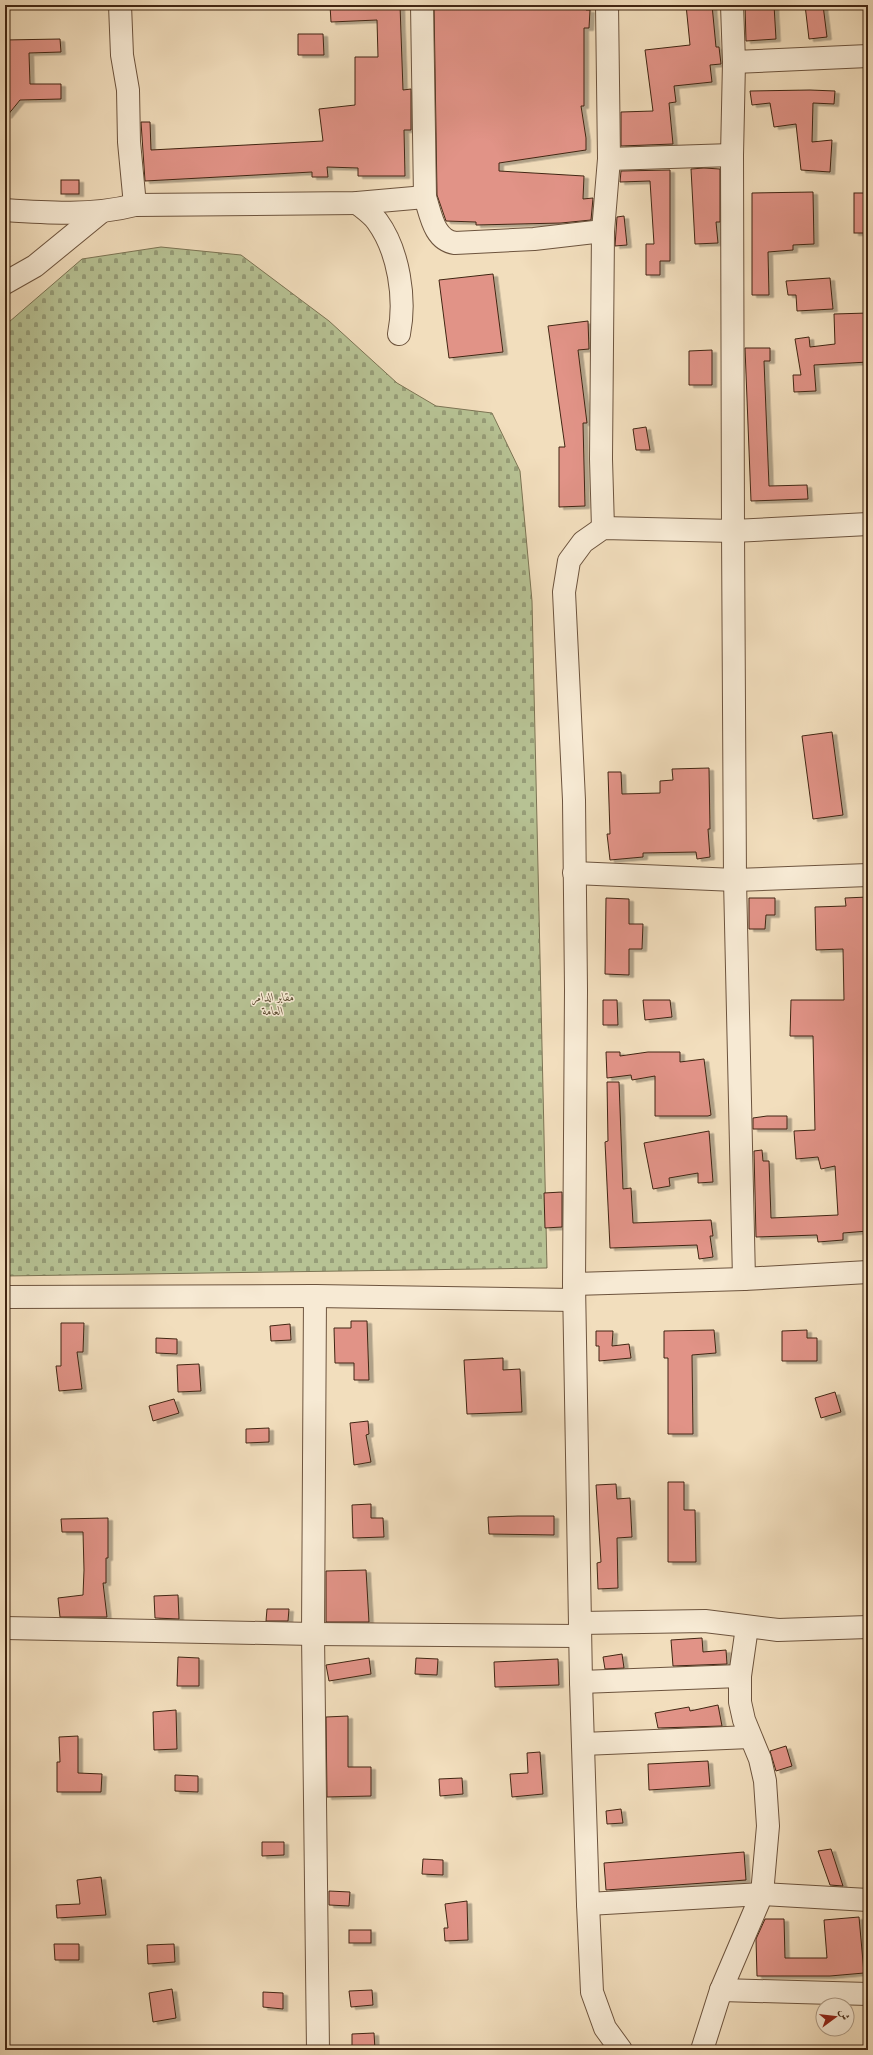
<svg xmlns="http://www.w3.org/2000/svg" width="873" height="2055" viewBox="0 0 873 2055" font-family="'IM FELL English',Amiri,serif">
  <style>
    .cemetery { fill: url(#cemetery-stones); stroke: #7c7454 }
    .building { fill: #e19387; stroke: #412613; filter: url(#shadow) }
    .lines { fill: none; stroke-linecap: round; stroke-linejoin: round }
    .minor-casing { stroke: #6d543e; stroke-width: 24 }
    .minor { stroke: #f7ead4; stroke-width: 22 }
    .labels { text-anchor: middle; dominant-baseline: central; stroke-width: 3; stroke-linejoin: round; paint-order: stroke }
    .park-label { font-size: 12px; font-style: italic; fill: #5e4d33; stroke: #f7ead4 }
  </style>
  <defs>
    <pattern id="cemetery-stones" width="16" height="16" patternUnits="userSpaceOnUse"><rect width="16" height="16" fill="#b7c294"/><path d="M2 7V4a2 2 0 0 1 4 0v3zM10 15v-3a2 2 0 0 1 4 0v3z" fill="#969d78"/></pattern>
    <filter id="shadow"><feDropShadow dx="4.5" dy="2.5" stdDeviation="0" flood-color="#0004"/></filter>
  </defs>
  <rect width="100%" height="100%" fill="#f2debd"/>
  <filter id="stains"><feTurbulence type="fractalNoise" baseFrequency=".005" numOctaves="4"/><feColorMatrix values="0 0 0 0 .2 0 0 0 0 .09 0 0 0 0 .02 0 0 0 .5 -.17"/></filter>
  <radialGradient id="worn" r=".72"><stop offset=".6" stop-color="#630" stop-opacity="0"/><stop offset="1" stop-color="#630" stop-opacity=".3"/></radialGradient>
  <polygon class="cemetery" points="161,247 241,255 329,321 397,383 436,406 492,413 520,471 532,601 547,1268 5,1276 5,330 9,322 82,259"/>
  <g class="building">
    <polygon points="330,5 400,5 403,90 411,89 411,130 404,130 405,176 358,176 358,168 327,167 328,177 312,177 312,172 145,181 141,122 150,122 151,150 323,141 319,109 355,105 355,57 378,57 377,20 331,22"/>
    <polygon points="434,5 586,5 586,10 590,10 589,28 584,28 584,106 581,106 586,138 586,150 499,163 499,171 584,176 583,199 593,198 591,220 561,223 476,225 476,222 446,221 437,195"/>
    <polygon points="686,5 712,5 716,47 719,47 721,64 710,65 712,82 674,86 676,102 669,103 673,144 621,146 621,112 653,111 645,50 690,45"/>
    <polygon points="745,5 774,5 776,39 746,41"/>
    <polygon points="805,5 823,5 827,37 809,39"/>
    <polygon points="298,34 323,34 324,55 298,55"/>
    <polygon points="60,39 61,52 29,53 30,84 61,84 61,99 20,100 7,116 5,40"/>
    <polygon points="810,90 835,91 834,104 813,103 812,142 832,140 830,172 801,170 796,124 774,127 770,103 752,105 750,91"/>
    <polygon points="704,168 720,169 720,222 716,222 718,243 695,244 691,169"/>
    <polygon points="670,170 670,261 660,261 660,275 646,275 646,244 654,244 650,181 620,182 621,171"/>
    <rect x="61" y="180" width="18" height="14"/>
    <polygon points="813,192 814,244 793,245 793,250 768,252 769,295 752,295 752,193"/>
    <rect x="854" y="193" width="14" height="40"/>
    <polygon points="624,216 627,245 615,246 617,217"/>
    <polygon points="493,274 503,352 449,358 439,280"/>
    <polygon points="830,278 833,309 797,311 796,295 788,295 786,281"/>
    <polygon points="868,313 868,362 814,365 816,391 794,392 793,375 801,375 795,339 809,337 810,347 835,344 834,314"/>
    <polygon points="588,321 589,349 578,350 587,423 583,423 585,506 559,507 559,447 565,447 548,326"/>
    <polygon points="745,348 770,348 770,361 764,361 769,486 807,485 808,499 751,501"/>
    <polygon points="712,350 712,385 689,385 689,351"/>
    <polygon points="646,427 650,450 636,450 633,429"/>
    <polygon points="832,732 843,815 813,819 802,736"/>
    <polygon points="709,768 710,829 708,829 710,857 697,859 696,852 643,853 643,857 610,860 607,834 610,834 608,772 621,772 622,794 660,793 660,781 673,780 672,769"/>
    <polygon points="868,897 868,1231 843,1233 843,1240 818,1242 817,1235 756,1237 754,1151 762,1150 763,1161 769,1161 771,1218 838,1215 835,1166 821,1169 818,1157 796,1159 794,1131 815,1130 813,1036 790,1036 791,1000 844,1000 843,949 816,950 815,907 846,906 845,898"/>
    <polygon points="606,898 629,899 629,924 643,924 642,949 629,949 629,975 605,974"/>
    <polygon points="749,898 775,898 775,915 766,915 765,929 749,929"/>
    <polygon points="603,1000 617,1000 618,1025 603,1025"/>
    <polygon points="643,1000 670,1000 672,1017 645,1020"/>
    <polygon points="606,1052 620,1052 620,1056 648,1052 680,1052 680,1062 704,1059 711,1115 708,1116 655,1116 655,1076 632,1080 631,1075 607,1078"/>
    <polygon points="607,1082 619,1082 623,1189 631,1188 633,1223 711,1220 713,1236 710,1236 713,1257 699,1259 697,1245 610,1248 605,1142 608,1141"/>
    <polygon points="767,1116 787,1116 787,1129 753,1129 753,1118"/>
    <polygon points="709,1131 713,1182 698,1183 698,1173 669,1178 670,1186 653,1189 644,1143"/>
    <polygon points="562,1192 562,1227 545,1228 544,1193"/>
    <polygon points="351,1321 367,1321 369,1380 354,1380 354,1363 335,1363 334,1328 351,1328"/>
    <polygon points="61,1323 84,1323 83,1352 77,1352 82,1389 59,1391 56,1366 61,1366"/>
    <polygon points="290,1324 291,1340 271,1341 270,1326"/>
    <polygon points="714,1330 716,1353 692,1355 693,1434 668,1434 668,1358 664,1358 664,1331"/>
    <polygon points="807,1330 807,1338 817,1338 817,1361 782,1361 782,1331"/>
    <polygon points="596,1331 613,1331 612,1346 629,1344 631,1358 599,1361 599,1346 596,1346"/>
    <polygon points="156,1338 177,1339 177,1354 156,1353"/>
    <polygon points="503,1358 503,1370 520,1369 522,1412 467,1414 464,1360"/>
    <polygon points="199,1364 201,1391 178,1392 177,1365"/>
    <polygon points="835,1392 841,1412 821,1418 815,1398"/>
    <polygon points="174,1399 179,1413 153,1421 149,1406"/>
    <polygon points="368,1421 369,1434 366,1435 371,1462 354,1465 350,1423"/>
    <polygon points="269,1428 269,1442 246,1443 246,1429"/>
    <polygon points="668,1482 684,1482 684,1510 695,1510 696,1562 668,1562"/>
    <polygon points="616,1484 617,1499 630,1498 632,1537 617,1538 618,1588 598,1589 597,1563 601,1562 596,1485"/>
    <polygon points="371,1504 371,1518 383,1518 384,1537 353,1538 352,1505"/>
    <polygon points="518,1516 554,1516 554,1535 489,1534 488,1517"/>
    <polygon points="108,1518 108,1558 106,1558 106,1583 103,1583 107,1617 60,1617 58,1598 83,1595 84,1570 83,1532 62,1532 61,1519"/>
    <polygon points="366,1570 369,1622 326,1622 326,1571"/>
    <polygon points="178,1595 179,1619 155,1618 154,1596"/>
    <polygon points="267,1609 289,1609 288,1621 266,1621"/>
    <polygon points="702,1638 703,1652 726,1650 727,1664 673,1666 671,1640"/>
    <polygon points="622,1654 624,1668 605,1669 603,1657"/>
    <polygon points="178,1657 199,1658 199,1686 177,1686"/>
    <polygon points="369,1658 371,1674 329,1681 326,1665"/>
    <polygon points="416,1658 438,1659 437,1675 415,1674"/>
    <polygon points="558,1659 559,1685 495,1687 494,1662"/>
    <polygon points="718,1705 722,1726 658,1728 655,1713 689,1707 690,1711"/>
    <polygon points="176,1710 177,1749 154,1750 153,1712"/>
    <polygon points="348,1716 348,1767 371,1767 371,1796 327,1797 326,1717"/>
    <polygon points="78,1736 78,1773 102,1774 101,1792 57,1792 57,1762 60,1762 59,1737"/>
    <polygon points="786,1746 792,1766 776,1771 770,1751"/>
    <polygon points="540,1752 543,1794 512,1797 510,1774 528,1773 527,1753"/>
    <polygon points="708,1761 710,1786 649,1790 648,1764"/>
    <polygon points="175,1775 198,1776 198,1792 175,1791"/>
    <polygon points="462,1778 463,1794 440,1796 439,1779"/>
    <polygon points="621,1809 623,1823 607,1824 606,1811"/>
    <polygon points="262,1842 284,1842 284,1855 262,1856"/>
    <polygon points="831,1849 843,1886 830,1885 818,1851"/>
    <polygon points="744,1852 746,1880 606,1890 604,1863"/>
    <polygon points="423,1859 443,1860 443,1875 422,1874"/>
    <polygon points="101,1877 106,1915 57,1918 56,1905 80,1904 77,1880"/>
    <polygon points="329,1891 350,1892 349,1906 329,1905"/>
    <polygon points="467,1901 468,1940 445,1941 444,1928 448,1928 445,1904"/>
    <polygon points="859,1917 864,1973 830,1976 757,1976 756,1939 765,1919 784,1919 785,1958 827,1958 824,1920"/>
    <rect x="349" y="1930" width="22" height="13"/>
    <polygon points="54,1944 79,1944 79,1960 55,1960"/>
    <polygon points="174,1944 175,1962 148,1964 147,1945"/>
    <polygon points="172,1989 176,2018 153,2022 149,1993"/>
    <polygon points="372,1990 373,2005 351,2007 349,1991"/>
    <polygon points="263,1992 283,1993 283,2009 263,2007"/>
    <polygon points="374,2033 375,2050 352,2050 352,2034"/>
  </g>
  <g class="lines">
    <g class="minor-casing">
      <g id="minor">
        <polyline points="120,5 122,55 128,90 129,142 135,205"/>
        <path d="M422 5 425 197C431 215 434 240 455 243L534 239 603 231"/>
        <polyline points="732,5 734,62 732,155 733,531 735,880 744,1279"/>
        <polyline points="734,62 868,56"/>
        <polyline points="609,159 732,155"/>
        <path d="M357 203C363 208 372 214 377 221 399 251 406 299 399 334"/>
        <path d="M5 210C49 213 93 216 135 205L357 203 425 197"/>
        <polyline points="5,283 35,266 101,212"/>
        <polyline points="603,528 601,459 603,231 609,159 607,5"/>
        <polyline points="574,873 735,880 868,875"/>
        <polyline points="574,1284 744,1279 868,1272"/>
        <polyline points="315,1296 313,1634 318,2050"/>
        <polyline points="5,1297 315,1296 574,1300"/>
        <polyline points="580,1623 705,1621 778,1630 868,1627"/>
        <polyline points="5,1628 313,1634 580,1636"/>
        <polyline points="581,1682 740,1676"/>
        <polyline points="583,1744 750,1737"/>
        <polyline points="588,1904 762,1894 868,1900"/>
        <polyline points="721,1990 868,1994"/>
        <polyline points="621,2050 605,2028 592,1992 588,1904 581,1682 574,1284 576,990 574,800 564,592 569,561 583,542 603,528 733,531 868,524"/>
        <polyline points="702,2050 721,1990 762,1894 768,1826 765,1781 760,1759 744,1720 740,1702 740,1676 747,1627"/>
      </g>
    </g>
    <use href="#minor" class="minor"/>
  </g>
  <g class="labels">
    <g class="park-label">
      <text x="273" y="997">مقابر الدامر<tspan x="273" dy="14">العامة</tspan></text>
    </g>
  </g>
  <rect width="873" height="2055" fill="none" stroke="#f2debd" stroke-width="20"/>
  <rect x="6" y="6" width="861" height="2043" fill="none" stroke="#412613" stroke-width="2"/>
  <rect x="10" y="10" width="853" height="2035" fill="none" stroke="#412613"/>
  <g transform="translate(835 2017) rotate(75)"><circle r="19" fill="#f7ead4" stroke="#ae9c87"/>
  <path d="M0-3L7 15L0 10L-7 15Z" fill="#8f2418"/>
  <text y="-6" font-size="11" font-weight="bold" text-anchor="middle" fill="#412613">ش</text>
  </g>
  <rect width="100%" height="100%" filter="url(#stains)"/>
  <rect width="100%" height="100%" fill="url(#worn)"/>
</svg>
